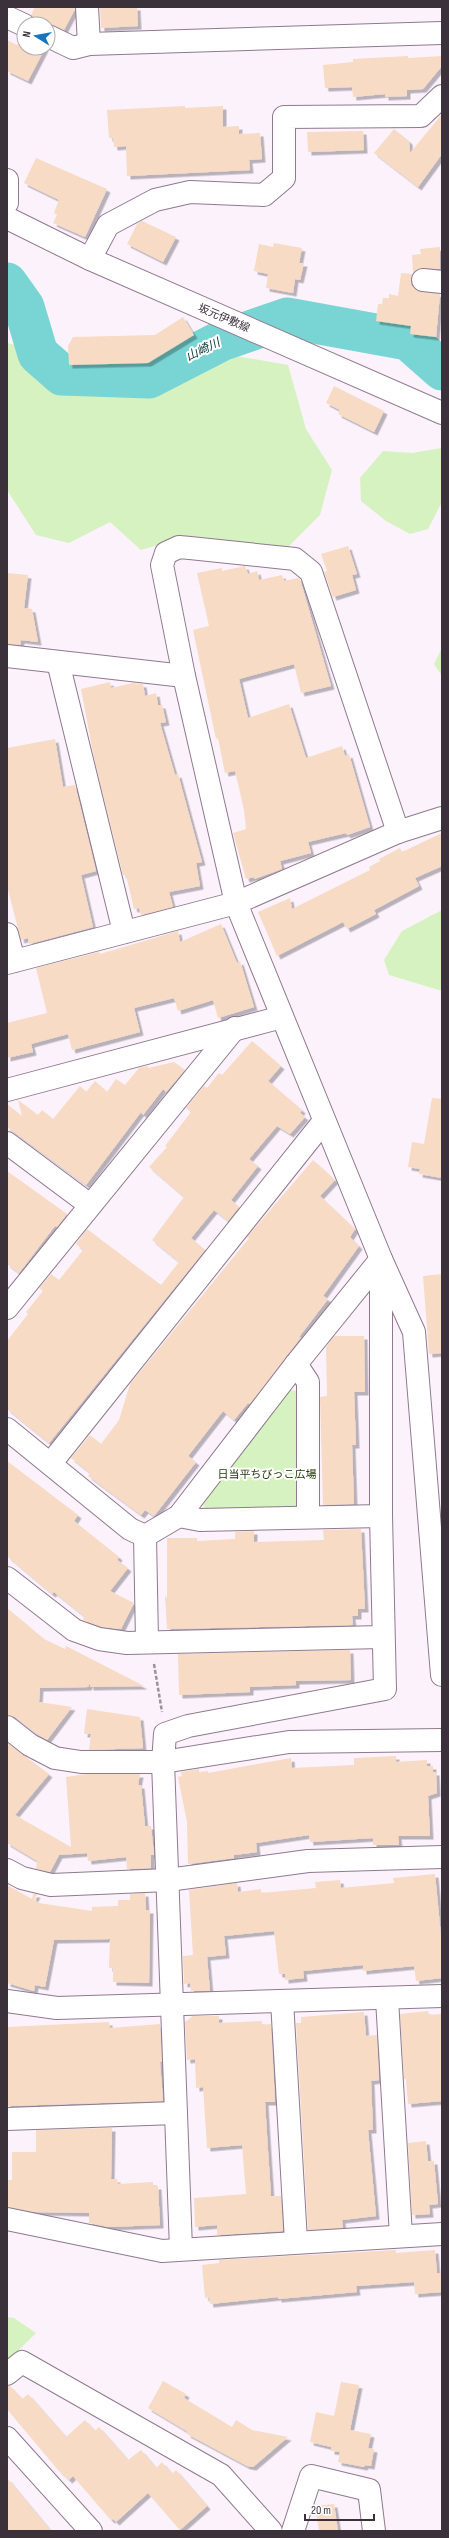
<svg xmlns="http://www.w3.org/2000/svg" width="449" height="2538" viewBox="0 0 449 2538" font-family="'Sofia Sans Condensed','Noto Sans JP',sans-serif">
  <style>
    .green { fill: #d6f2c0 }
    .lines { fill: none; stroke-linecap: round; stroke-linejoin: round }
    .river { stroke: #79d4d4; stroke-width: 41 }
    .building { fill: #f7dbc4; filter: url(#shadow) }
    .minor-casing { stroke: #8f798f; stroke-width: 24 }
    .secondary-casing { stroke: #8f798f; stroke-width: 24 }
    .path { stroke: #9b919b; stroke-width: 2.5; stroke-dasharray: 4 2; stroke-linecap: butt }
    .minor { stroke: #fff; stroke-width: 22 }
    .secondary { stroke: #fff; stroke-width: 22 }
    .labels { text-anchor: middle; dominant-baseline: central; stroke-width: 4; stroke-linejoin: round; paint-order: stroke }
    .street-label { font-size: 11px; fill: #3b313b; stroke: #fff }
    .park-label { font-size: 11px; fill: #25390f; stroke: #fff }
    .water-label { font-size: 12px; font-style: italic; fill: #053434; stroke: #fff }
  </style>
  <defs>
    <filter id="shadow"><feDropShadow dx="3.5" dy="3.5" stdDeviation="0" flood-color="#0004"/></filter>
  </defs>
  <rect width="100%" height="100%" fill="#fcf2fc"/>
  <g class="green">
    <polygon points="7,343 15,345 54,383 92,395 148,396 196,361 236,356 288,365 306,429 332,470 320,515 286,549 181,538 141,550 110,522 69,543 36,535 7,490"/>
    <polygon points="442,448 442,502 428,529 410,534 386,521 361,501 360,478 383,451 412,453"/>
    <polygon points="441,650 442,650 442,676 434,664"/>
    <polygon points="442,910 442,991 389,975 384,960 402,931"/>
    <polygon points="289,1390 302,1391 302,1500 294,1509 205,1510 202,1499"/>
    <polygon points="7,2317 14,2318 36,2333 7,2362"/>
  </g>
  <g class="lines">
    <polyline class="river" points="7,283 24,307 38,354 62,375 149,378 221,341 287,318 408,340 442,370"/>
  </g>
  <g class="building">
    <polygon points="35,7 75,7 75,9 64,30 53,25 36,24 31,15"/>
    <polygon points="100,7 137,7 138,26 101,28"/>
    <polygon points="21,37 24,37 24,48 45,48 28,81 7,71 7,40 17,45"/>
    <polygon points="408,56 408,58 442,56 442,66 423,89 407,90 407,96 385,97 385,94 353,97 352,87 325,88 323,65 353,62 353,59"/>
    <polygon points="185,106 185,108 223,106 223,127 239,126 239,134 260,133 262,159 249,160 250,170 127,176 126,146 114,147 113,138 109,138 107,110"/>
    <polygon points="442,114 442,154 418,187 374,153 394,129 409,141 410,153"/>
    <polygon points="363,131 364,150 308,152 307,132"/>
    <polygon points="36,158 107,189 85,237 53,223 57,215 54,213 59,200 24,183"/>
    <polygon points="142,221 176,237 163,262 127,244 137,224"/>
    <polygon points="274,243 302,248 299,263 304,263 300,280 295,279 293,293 266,288 268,274 254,271 259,244 273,247"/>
    <polygon points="440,247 440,269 424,268 413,273 412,255 421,254 420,249"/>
    <polygon points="401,273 412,274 411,285 416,290 440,294 436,337 410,334 411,326 376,321 378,304 382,304 383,298 389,298 389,294 398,296"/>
    <polygon points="183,317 194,335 148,363 69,365 68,346 73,337 155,335"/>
    <polygon points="334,386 384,411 374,432 338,414 340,410 326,403"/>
    <polygon points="348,546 357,574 352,575 356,590 333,597 324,572 327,571 321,554"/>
    <polygon points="245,566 248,574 257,571 259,580 282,575 284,581 298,578 300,579 331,686 301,693 294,664 239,679 248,718 289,704 306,758 342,746 345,756 349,754 370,827 347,835 346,833 308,842 311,853 280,861 282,869 254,879 254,877 246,879 233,833 246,829 244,810 235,771 225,773 218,738 216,739 193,630 209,626 197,573 222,568 222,571"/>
    <polygon points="7,573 28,575 24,608 32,609 38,642 21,640 20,645 7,644"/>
    <polygon points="110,682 111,688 133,683 143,684 145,696 156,693 158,705 162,705 166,722 160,723 175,775 178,774 202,862 196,863 200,886 169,892 173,907 141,915 139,908 134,909 126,875 123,875 94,758 81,689"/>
    <polygon points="55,739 63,787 75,785 96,871 81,875 93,927 29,944 28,938 21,940 7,886 7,748"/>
    <polygon points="442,833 442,866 415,878 419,886 374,910 376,914 347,929 343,922 277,956 258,912 290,898 292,909 370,870 369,867 380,861 379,859 400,848 402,852"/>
    <polygon points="221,924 237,963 240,961 254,1007 218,1018 213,1000 178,1011 174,998 134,1008 140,1032 72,1050 68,1034 31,1044 33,1052 7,1058 7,1023 47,1013 36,968 99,952 100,954 178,931 180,942"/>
    <polygon points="252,1041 281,1066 268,1081 302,1110 300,1113 305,1117 290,1134 277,1126 249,1159 258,1166 231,1200 239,1207 228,1221 214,1210 191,1238 205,1250 49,1443 7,1409 7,1341 28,1314 26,1312 43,1291 39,1288 51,1274 59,1280 83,1250 76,1244 87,1229 161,1285 179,1262 152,1240 184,1197 149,1167 167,1147 165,1146 191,1112 186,1108 204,1086 207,1088 219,1073 222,1075"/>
    <polygon points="174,1062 185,1070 166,1092 163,1089 143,1115 141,1112 86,1185 7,1127 7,1104 22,1116 18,1100 38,1115 42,1110 53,1119 80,1086 86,1092 95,1081 107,1092 116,1079 125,1085 139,1068 148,1066 148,1068"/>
    <polygon points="432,1098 442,1099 442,1178 419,1174 420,1169 408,1167 412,1142 424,1144"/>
    <polygon points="313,1160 335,1180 320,1196 355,1229 350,1237 359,1246 323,1296 328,1299 299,1337 301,1337 250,1404 248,1403 234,1420 223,1411 188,1456 196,1462 154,1516 145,1510 141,1515 88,1476 90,1473 71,1458 90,1435 101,1444 119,1420 130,1384 249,1238 247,1237"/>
    <polygon points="7,1171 67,1214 57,1227 55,1226 19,1273 7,1264"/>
    <polygon points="442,1274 442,1353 429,1354 423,1276"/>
    <polygon points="334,1336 364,1336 365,1392 354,1392 356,1445 352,1445 354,1504 323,1505 320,1397 327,1396 326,1347"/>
    <polygon points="7,1461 78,1515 74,1521 119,1557 117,1560 128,1568 110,1591 134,1603 121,1629 102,1627 85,1621 83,1619 85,1617 54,1592 52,1594 7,1556"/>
    <polygon points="361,1529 365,1609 358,1609 358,1616 352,1616 353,1625 167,1629 165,1596 167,1598 167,1538 197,1538 197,1541 235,1539 235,1532 254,1531 254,1542 324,1540 323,1530"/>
    <polygon points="7,1608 44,1639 65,1649 66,1646 144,1686 90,1687 90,1683 88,1687 40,1688 39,1702 72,1707 47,1740 37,1734 15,1717 7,1715"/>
    <polygon points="350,1650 351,1680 296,1681 296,1685 250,1687 250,1692 179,1695 178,1654"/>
    <polygon points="87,1709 140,1717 143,1748 89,1750 91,1734 84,1734"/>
    <polygon points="7,1743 49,1774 15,1815 71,1847 66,1777 86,1774 140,1774 138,1785 141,1785 145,1826 151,1826 154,1855 151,1855 151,1868 127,1869 126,1857 88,1861 87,1853 59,1855 50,1872 36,1869 37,1861 7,1843"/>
    <polygon points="396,1756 396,1762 427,1760 427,1766 433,1766 433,1772 436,1772 437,1793 428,1796 430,1836 398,1836 399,1845 373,1845 373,1838 310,1842 309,1835 256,1843 257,1852 234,1855 234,1858 188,1864 187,1822 178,1777 182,1776 181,1772 199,1769 199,1772 208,1771 208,1773 291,1758 292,1768 354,1765 354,1758"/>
    <polygon points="435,1874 442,1947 442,1978 416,1981 414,1966 363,1971 363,1965 303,1971 304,1978 285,1980 285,1974 279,1974 274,1931 224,1936 226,1955 207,1957 210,1991 191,1991 190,1983 184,1984 183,1956 193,1955 189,1890 237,1883 238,1892 261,1889 261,1893 316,1888 315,1882 340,1880 341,1888 394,1883 393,1878"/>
    <polygon points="7,1885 32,1899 33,1894 37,1894 34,1900 39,1903 92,1911 92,1907 118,1906 118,1900 130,1900 130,1894 145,1893 146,1910 150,1910 149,1983 113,1982 113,1968 109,1968 110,1939 54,1940 45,1987 35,1985 34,1991 7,1983"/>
    <polygon points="428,2011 429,2015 442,2014 442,2101 408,2104 406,2079 404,2079 400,2014"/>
    <polygon points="364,2012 366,2036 377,2035 379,2080 371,2081 373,2130 368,2130 376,2216 342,2220 343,2228 308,2230 296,2023 301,2023 301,2017"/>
    <polygon points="193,2016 219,2016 219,2023 262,2021 262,2025 271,2024 275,2102 265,2102 268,2151 271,2196 281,2196 283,2231 217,2235 217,2225 195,2227 194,2198 246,2194 242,2145 207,2148 203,2087 196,2088 195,2059 187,2060 185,2022"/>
    <polygon points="109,2022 110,2028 160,2024 162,2061 160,2062 163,2101 7,2106 7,2027"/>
    <polygon points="112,2128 111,2179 117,2179 118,2184 153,2182 153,2186 158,2186 160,2225 108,2227 89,2223 89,2213 34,2212 7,2207 7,2180 12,2180 12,2152 36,2152 36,2130"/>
    <polygon points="426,2141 428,2161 434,2161 438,2204 429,2205 430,2214 412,2215 408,2143"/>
    <polygon points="396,2250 396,2253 435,2250 437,2273 442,2273 442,2292 415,2294 414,2282 356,2286 357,2292 278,2299 278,2297 210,2304 209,2297 205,2298 202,2265 219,2263 219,2260"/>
    <polygon points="163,2381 186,2394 184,2398 232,2427 236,2420 252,2430 288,2437 253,2467 247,2466 187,2434 188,2432 148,2408"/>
    <polygon points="341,2382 359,2385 350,2430 371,2434 368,2448 374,2449 371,2466 365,2465 364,2467 338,2462 340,2452 331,2451 331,2447 310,2442 316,2412 334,2416"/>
    <polygon points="7,2386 10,2386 22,2399 28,2394 66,2437 85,2420 95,2431 99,2427 128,2460 141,2450 156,2468 162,2462 172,2474 176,2470 207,2506 180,2530 148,2493 116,2522 113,2519 111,2520 73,2476 69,2480 59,2471 7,2409"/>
    <polygon points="7,2478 51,2531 7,2531"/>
    <polygon points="334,2504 338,2531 319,2531 315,2506"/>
  </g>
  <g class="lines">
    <g class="minor-casing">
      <g id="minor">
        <polyline points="87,7 89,44 442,33"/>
        <polyline points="7,17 24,25"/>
        <polyline points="48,36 73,48 89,44"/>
        <polyline points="7,180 7,203"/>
        <polyline points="90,259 108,225 155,200 190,192 264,195 284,178 284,117 421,116 442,96"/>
        <polyline points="423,280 442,282"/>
        <polyline points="7,656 184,676"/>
        <polyline points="58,662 124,932"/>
        <polyline points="398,832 311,572 295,559 190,548 179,547 166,553 162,565 184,676 236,903 381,1259 414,1332 442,1675"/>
        <polyline points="7,934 14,961"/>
        <polyline points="7,963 236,903 398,832 442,818"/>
        <polyline points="7,1090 282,1017"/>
        <polyline points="7,1143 90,1205"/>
        <polyline points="7,1308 235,1028"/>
        <polyline points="296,1364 308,1382 308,1516"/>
        <polyline points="7,1429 130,1529 145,1536 179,1516 296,1364 381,1259"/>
        <polyline points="51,1463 324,1121"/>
        <polyline points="179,1516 200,1520 381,1516"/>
        <polyline points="145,1536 147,1641"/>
        <polyline points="7,1578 74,1630 99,1639 127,1643 382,1637"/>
        <polyline points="7,1727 30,1745 55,1758 81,1762 163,1762 289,1742 442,1740"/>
        <polyline points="7,1870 22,1878 51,1885 75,1884 168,1880 308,1861 442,1857"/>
        <polyline points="387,1999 401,2236"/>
        <polyline points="7,2001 57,2008 442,1996"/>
        <polyline points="282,2001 296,2241"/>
        <polyline points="7,2119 176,2113"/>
        <polyline points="7,2219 162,2251 442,2234"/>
        <polyline points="181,2249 163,1762 165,1734 188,1726 385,1689 381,1516 381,1266"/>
        <polyline points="7,2374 22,2362 221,2475 271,2531"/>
        <polyline points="7,2438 91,2531"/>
        <polyline points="293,2531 311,2476 369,2490 374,2531"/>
      </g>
    </g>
    <g class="secondary-casing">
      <polyline id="secondary" points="7,218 90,259 442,413"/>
    </g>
    <polyline class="path" points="154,1664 162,1712"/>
    <use href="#minor" class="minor"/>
    <use href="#secondary" class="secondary"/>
  </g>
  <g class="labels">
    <g class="street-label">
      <text transform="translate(224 318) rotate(23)">坂元伊敷線</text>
    </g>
    <g class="park-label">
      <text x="267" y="1474">日当平ちびっこ広場</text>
    </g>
    <g class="water-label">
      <text transform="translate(203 350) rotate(-26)">山崎川</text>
    </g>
  </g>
  <rect width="449" height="2538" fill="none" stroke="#3b313b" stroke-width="16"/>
  <g transform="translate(36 36) rotate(281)"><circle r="19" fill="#ffffff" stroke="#b1adb1"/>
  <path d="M0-3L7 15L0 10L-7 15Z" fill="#1674c1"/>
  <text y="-6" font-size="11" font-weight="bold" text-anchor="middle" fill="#3b313b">N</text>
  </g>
  <path d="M305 2514v6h69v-6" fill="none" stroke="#3b313b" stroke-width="2"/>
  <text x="311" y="2514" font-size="12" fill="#3b313b" stroke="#ffffff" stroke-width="3" paint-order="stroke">20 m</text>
</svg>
